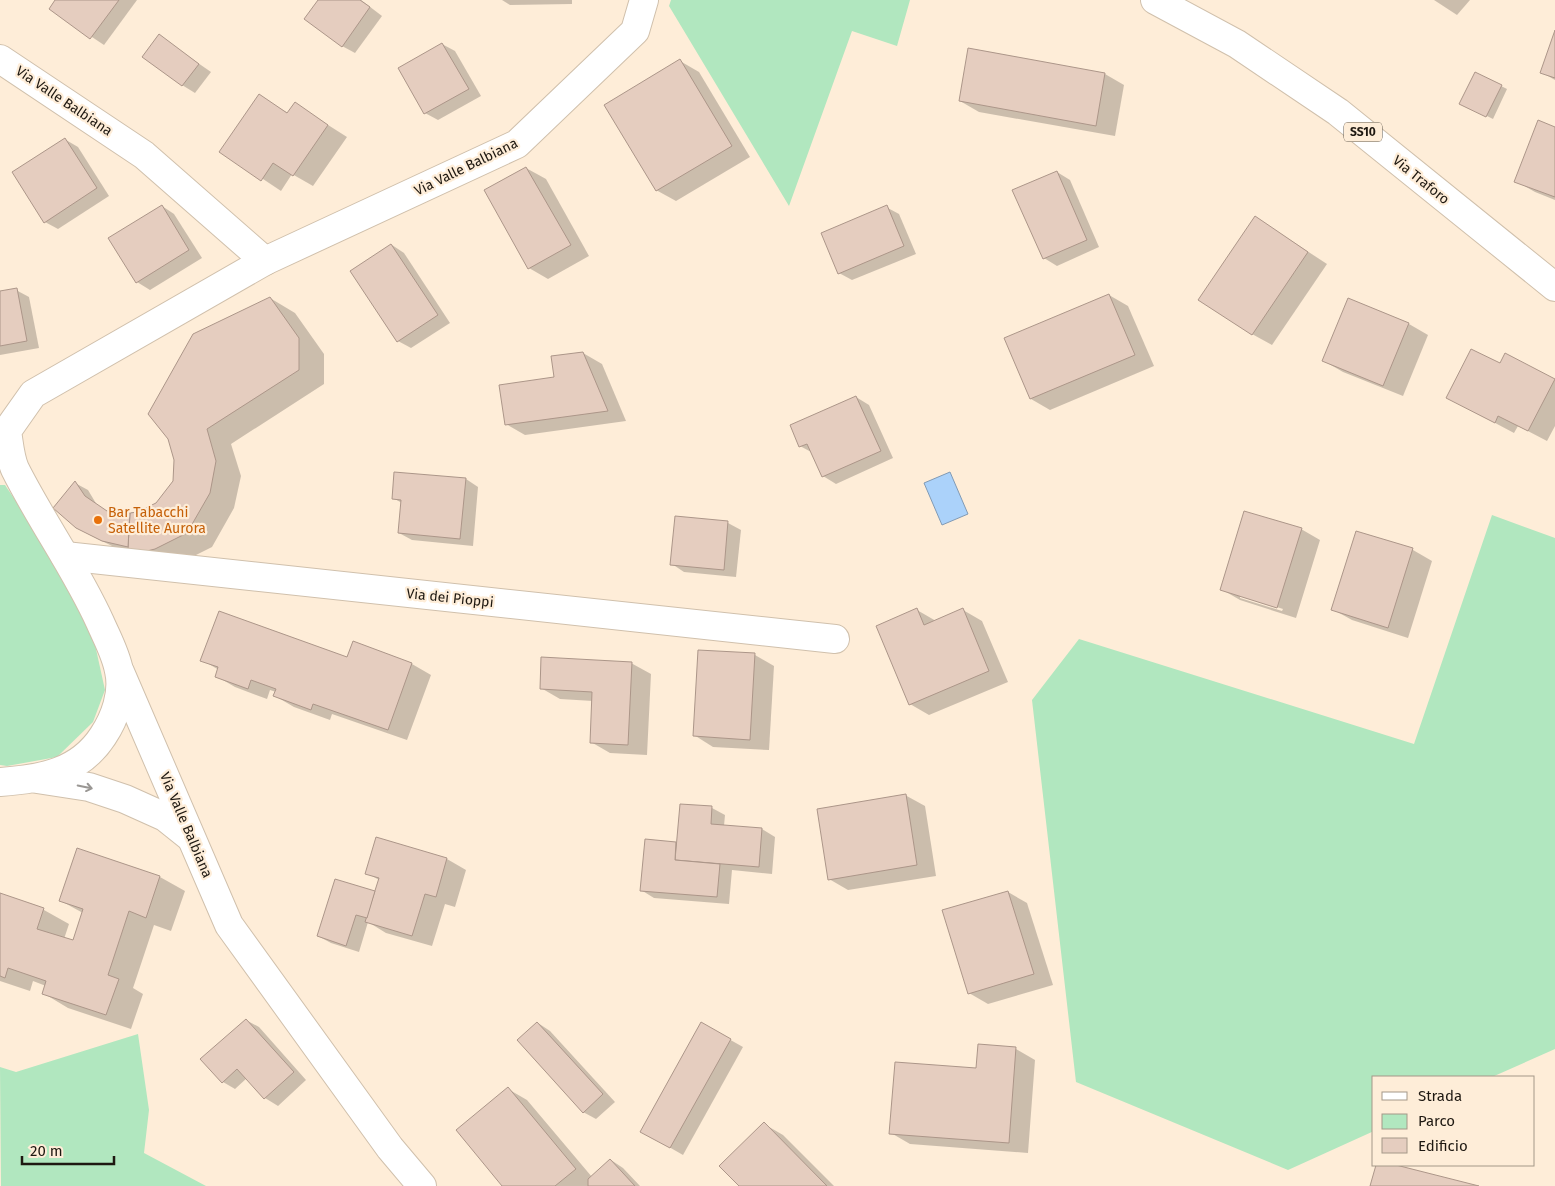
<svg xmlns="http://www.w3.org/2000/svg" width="1555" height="1186" viewBox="0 0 1555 1186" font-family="'Fira Sans',sans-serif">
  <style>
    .green { fill: #b1e7bf }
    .water { fill: #abd2fa; stroke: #819ab4 }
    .shadow { fill: #0003; fill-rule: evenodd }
    .building { fill: #e5cdbf; stroke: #ac9689 }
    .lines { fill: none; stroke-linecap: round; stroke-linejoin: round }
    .minor-casing { stroke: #d0c0ac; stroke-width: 30 }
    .tertiary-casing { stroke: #d0c0ac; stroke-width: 30 }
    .primary-casing { stroke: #d0c0ac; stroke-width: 30 }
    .minor { stroke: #fff; stroke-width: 28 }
    .tertiary { stroke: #fff; stroke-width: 28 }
    .primary { stroke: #fff; stroke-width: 28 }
    .oneway { stroke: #9a9794 }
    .food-dot { fill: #e8710a; stroke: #feedd8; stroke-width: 2 }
    .labels { text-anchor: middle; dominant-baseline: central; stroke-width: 4.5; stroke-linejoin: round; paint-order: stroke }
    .shield { fill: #feedd8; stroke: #61584d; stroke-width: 1 }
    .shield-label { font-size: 12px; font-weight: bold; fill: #1e1811 }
    .street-label { font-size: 14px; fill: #1e1811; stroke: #feedd8 }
    .food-label { font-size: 14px; fill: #c56008; stroke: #feedd8; text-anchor: start }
  </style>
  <rect width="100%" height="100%" fill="#feedd8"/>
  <g class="green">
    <polygon points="671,0 910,0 897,46 852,31 789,206 669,6"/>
    <polygon points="0,485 5,485 49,550 94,640 105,690 93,722 57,757 7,766 0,765"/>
    <polygon points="1492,515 1555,538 1555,1049 1492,1077 1374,1077 1374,1131 1288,1170 1076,1082 1032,700 1079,639 1414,744"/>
    <polygon points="138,1034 149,1110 144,1153 206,1186 1,1186 0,1067 16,1072"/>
  </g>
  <polygon class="water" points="950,472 968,514 942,525 924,483"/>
  <g class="shadow">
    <polygon points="57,0 137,0 104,45 50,9"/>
    <polygon points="319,0 361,0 382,16 355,53 342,46"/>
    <polygon points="502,0 572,0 572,4 510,5"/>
    <polygon points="1434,0 1470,0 1457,15"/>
    <polygon points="1555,34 1555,80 1541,72"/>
    <polygon points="159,36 211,72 195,93 182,85"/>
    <polygon points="442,44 455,51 481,96 438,120 425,113"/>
    <polygon points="969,50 1105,74 1124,85 1115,136 979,112 960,101"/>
    <polygon points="680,61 699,72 750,157 676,201 656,190"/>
    <polygon points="1501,86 1507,89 1493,119 1467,106"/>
    <polygon points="259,96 288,113 295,104 347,137 313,186 292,174 281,191 221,151"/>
    <polygon points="1555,128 1555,200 1535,192 1516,181"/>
    <polygon points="66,140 78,147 109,196 58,229 45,222"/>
    <polygon points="526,168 546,179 589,256 548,279 529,268"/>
    <polygon points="1057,172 1070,180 1099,247 1057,266 1044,258"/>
    <polygon points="162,206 174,214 202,258 150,290 137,282"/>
    <polygon points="886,207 899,214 916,254 852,280 839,273"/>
    <polygon points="1255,217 1327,264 1272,345 1252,334"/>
    <polygon points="392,245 404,253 450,323 411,348 398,341"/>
    <polygon points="16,290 29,297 39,348 0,355 0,293"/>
    <polygon points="1109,295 1128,306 1154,366 1050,410 1031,399"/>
    <polygon points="270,298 295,313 324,354 324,384 231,444 241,476 234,508 212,547 180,563 116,548 90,535 75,483 88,490 97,505 108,512 138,513 157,504 175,482"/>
    <polygon points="1409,324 1428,335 1403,396 1343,372 1324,361"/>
    <polygon points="583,353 602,364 626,421 525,435 506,424"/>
    <polygon points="1505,355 1555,380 1555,426 1547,441 1518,426 1514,433 1448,398 1501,365"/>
    <polygon points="856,397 869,405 893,458 836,484 823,476 813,453 800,446"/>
    <polygon points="466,479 478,487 473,546 412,540 399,533 402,503 393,498"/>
    <polygon points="676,518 728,523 741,530 736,577 684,572 672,564"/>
    <path d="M1301 529 1320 540 1296 618 1240 600 1221 589ZM1240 595 1283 609 1282 611 1240 598Z"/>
    <polygon points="1357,532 1413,550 1432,561 1408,638 1352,620 1332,609"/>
    <polygon points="917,610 936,621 963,610 982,621 1008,682 929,715 910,704"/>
    <polygon points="354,643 412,664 431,675 407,740 332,714 330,720 294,707 275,696 276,692 270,690 267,699 235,687 216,676 219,670 202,660 348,659"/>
    <polygon points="699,652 755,655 774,666 769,750 713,747 694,735"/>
    <polygon points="631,663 651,674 647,755 610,753 591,742 593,701 560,699 541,688"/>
    <polygon points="905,795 925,806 936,876 848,890 829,879"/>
    <polygon points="681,805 712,808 725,815 724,826 762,829 775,837 772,874 732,870 729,904 654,898 641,890 646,840 678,843"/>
    <polygon points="377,839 447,859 466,870 455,907 445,904 432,946 386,933 368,922 359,952 331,943 318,936 375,893 379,880 367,873"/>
    <polygon points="160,877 185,891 171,931 154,925 133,988 143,994 131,1029 68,1008 43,993 46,986 33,981 30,991 0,981 0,895 44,910 69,924 64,939 74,942 83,913 61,901"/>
    <polygon points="1008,892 1027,903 1053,985 988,1004 969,993"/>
    <polygon points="246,1020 259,1027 306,1080 278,1106 265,1098 247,1078 235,1089 223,1082"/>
    <polygon points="538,1023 550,1031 615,1102 596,1119 583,1112"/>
    <polygon points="702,1024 743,1047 683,1155 655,1139"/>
    <polygon points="979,1046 1016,1049 1035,1060 1028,1153 910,1144 891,1133 978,1070"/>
    <polygon points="508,1089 527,1100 592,1177 611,1160 623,1168 640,1186 504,1186"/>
    <polygon points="764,1124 783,1135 834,1186 741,1186"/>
  </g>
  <g class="building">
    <polygon points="55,0 119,0 90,39 49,9"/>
    <polygon points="318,0 360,0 370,7 342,47 304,19"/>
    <polygon points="1555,30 1555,78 1540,73"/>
    <polygon points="159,34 199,64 182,86 142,57"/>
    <polygon points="442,43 469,89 424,114 398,68"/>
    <polygon points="968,48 1105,73 1096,126 959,101"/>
    <polygon points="680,59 732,146 656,191 604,105"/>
    <polygon points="1475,72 1502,85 1486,117 1459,104"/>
    <polygon points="259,94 287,113 295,102 328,125 293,176 273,163 261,181 219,152"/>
    <polygon points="1538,120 1555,127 1555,197 1514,182"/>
    <polygon points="65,138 97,188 44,223 12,172"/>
    <polygon points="526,167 571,245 528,269 484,190"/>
    <polygon points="1057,171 1087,240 1043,259 1012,190"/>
    <polygon points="162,205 189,250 136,283 108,238"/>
    <polygon points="887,205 904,246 838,274 821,233"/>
    <polygon points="1255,216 1308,252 1252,335 1198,300"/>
    <polygon points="391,244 438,315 397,342 350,271"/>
    <polygon points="17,288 27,341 0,346 0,291"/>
    <polygon points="1109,294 1135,355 1030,399 1004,338"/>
    <polygon points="270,297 299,338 299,370 207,429 216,461 210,493 187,533 155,549 131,555 128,547 130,513 137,512 156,503 173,481 174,460 168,439 148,414 193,334"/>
    <polygon points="1348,298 1409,323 1383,386 1322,361"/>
    <polygon points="1471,349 1500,363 1505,353 1555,379 1528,431 1498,416 1495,423 1446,398"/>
    <polygon points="583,352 608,411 505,425 499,385 554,377 551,356"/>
    <polygon points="856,396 881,451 822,477 807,444 799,447 790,425"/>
    <polygon points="394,472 466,478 460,539 398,533 401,500 392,499"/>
    <polygon points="75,481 85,496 107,511 130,513 128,547 102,541 76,528 53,508"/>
    <polygon points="1244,511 1302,528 1277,608 1220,590"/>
    <polygon points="675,516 728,521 724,570 670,565"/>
    <polygon points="1356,531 1413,548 1388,628 1331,610"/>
    <polygon points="917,608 924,625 963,608 989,671 909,705 876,626"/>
    <polygon points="219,611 347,657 353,641 412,663 388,730 313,704 311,710 273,696 276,689 251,680 248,689 215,677 218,667 200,661"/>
    <polygon points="698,650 755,653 750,740 693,736"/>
    <polygon points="541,657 632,662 628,745 590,743 592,692 540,689"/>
    <polygon points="906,794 917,865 828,880 817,809"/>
    <polygon points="680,804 712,806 711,824 762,828 759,867 675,860"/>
    <polygon points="376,837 447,858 436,897 425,894 412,936 365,922 379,878 365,874"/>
    <polygon points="645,839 676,842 675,860 720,864 717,897 640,891"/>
    <polygon points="77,848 160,876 146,918 129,911 108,975 119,979 106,1015 42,994 46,981 8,968 5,978 0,976 0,893 44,908 37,929 73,940 83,909 59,901"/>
    <polygon points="335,879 375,891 367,918 356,915 346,946 317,936"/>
    <polygon points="1008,891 1034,974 968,994 942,910"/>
    <polygon points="246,1019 294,1072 264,1099 237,1069 222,1083 200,1059"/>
    <polygon points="537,1022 603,1094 583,1113 517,1040"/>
    <polygon points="701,1022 731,1039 670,1148 640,1132"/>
    <polygon points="978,1044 1016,1047 1009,1143 889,1134 895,1062 976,1068"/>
    <polygon points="508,1087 576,1169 555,1186 502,1186 456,1130"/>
    <polygon points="764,1122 827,1186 739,1186 719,1166"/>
    <polygon points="610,1159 635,1186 588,1186 588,1179"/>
    <polygon points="1376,1165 1396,1165 1479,1186 1370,1186"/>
  </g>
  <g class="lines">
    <g class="minor-casing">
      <g id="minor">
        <polyline points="0,59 144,155 265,261"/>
        <polyline points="65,556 835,639"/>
        <polyline points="120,672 229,925 390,1148 422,1186"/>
        <polyline points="37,779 89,787 125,799 165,817 190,837"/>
      </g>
    </g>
    <g class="tertiary-casing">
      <path id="tertiary" d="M0 782C41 779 79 773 103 736 115 718 124 693 119 671 116 654 107 638 100 622 76 569 41 521 15 469 10 458 9 443 7 431L33 394 265 261 517 144 635 31 644 0"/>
    </g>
    <g class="primary-casing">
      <polyline id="primary" points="1155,0 1237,44 1338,112 1555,287"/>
    </g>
    <use href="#minor" class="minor"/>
    <use href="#tertiary" class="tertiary"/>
    <use href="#primary" class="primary"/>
  </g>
  <defs><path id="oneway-shaft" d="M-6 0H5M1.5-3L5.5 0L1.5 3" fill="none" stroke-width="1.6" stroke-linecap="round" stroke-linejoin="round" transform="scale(1.25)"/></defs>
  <use class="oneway" href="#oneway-shaft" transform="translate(85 787) rotate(12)"/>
  <circle class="food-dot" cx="98" cy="520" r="5"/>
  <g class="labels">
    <rect class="shield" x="1344" y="122.5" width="38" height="19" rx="4"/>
    <g class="shield-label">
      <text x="1363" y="132">SS10</text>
    </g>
    <g class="street-label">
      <text transform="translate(64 101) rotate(34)">Via Valle Balbiana</text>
      <text transform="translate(466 167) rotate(-26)">Via Valle Balbiana</text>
      <text transform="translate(1421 180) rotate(39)">Via Traforo</text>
      <text transform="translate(450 598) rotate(6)">Via dei Pioppi</text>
      <text transform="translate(186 825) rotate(67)">Via Valle Balbiana</text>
    </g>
    <g class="food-label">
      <text x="108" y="512">Bar Tabacchi<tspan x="108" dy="16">Satellite Aurora</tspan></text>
    </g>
  </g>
  <rect x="1372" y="1076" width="162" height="90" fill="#feedd8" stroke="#a49888"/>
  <rect x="1382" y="1092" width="25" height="8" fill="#ffffff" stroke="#a49888"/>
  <text x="1418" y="1101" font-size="15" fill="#1e1811">Strada</text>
  <rect x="1382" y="1114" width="25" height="15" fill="#b1e7bf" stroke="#a49888"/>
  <text x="1418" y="1126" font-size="15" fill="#1e1811">Parco</text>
  <rect x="1382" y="1138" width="25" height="15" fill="#e5cdbf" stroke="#a49888"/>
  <text x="1418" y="1151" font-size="15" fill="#1e1811">Edificio</text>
  <path d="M22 1156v8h92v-8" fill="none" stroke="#1e1811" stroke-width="2.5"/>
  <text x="30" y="1156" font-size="15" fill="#1e1811" stroke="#feedd8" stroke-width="4" paint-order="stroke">20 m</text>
</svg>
